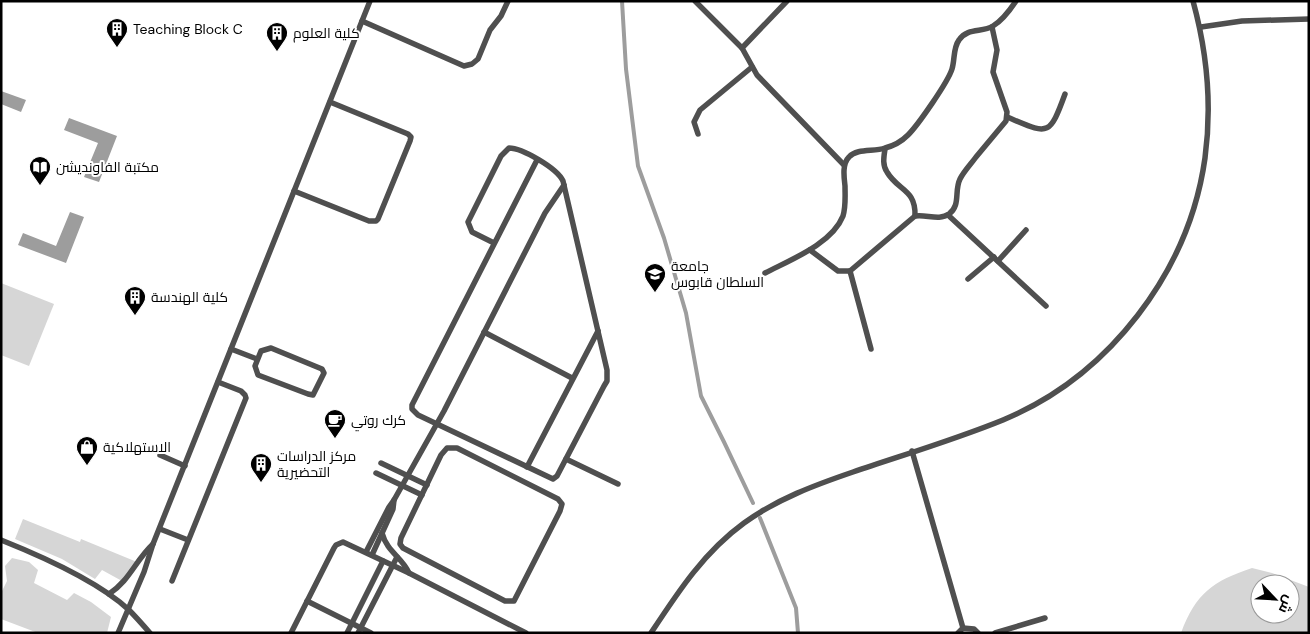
<svg xmlns="http://www.w3.org/2000/svg" width="1310" height="634" viewBox="0 0 1310 634" font-family="'DM Sans',Cairo,sans-serif">
  <style>
    .green { fill: #d6d6d6; fill-rule: evenodd }
    .water { fill: #9d9d9d }
    .lines { fill: none; stroke-linecap: round; stroke-linejoin: round }
    .stream { stroke: #9d9d9d; stroke-width: 4 }
    .lane { stroke: #4f4f4f; stroke-width: 5.5 }
    .labels { text-anchor: middle; dominant-baseline: central; stroke-width: 4; stroke-linejoin: round; paint-order: stroke }
    .poi-label { font-size: 14px; fill: #000; stroke: #fff; text-anchor: start }
  </style>
  <rect width="100%" height="100%" fill="#fff"/>
  <g class="green">
    <polygon points="1,283 54,304 29,366 1,355"/>
    <polygon points="23,519 80,542 81,539 137,562 122,581 102,570 95,579 62,559 15,539"/>
    <polygon points="12,558 29,562 38,570 34,583 67,600 74,593 91,602 111,617 107,633 38,633 1,619 1,593 7,581 5,566"/>
    <path d="M1252 568 1272 573 1309 587V633H1181C1196 593 1213 581 1252 568ZM1260 584H1290V614H1260Z"/>
  </g>
  <g class="water">
    <polygon points="1,91 26,100 21,112 1,104"/>
    <polygon points="69,118 117,136 99,182 84,177 98,143 64,130"/>
    <polygon points="70,212 84,217 66,263 18,245 23,233 56,246"/>
  </g>
  <g class="lines">
    <g class="stream">
      <polyline points="622,1 626,69 638,166 664,238 686,313 701,396 724,442 753,503"/>
      <polyline points="760,518 796,608 798,633"/>
    </g>
    <g class="lane">
      <polyline points="695,1 742,48 757,75 844,165"/>
      <polyline points="362,21 464,66 472,64 478,59 490,30 501,16 508,1"/>
      <polyline points="1201,27 1242,21 1309,19"/>
      <polyline points="742,48 787,1"/>
      <path d="M1007 117C1048 134 1049 138 1065 94"/>
      <polyline points="698,134 694,122 700,110 752,67"/>
      <path d="M885 149C884 156 882 165 887 172 898 191 916 189 915 216"/>
      <polyline points="294,191 369,221 376,221 378,219 410,141 411,137 408,134 330,102"/>
      <polyline points="948,215 1046,306"/>
      <path d="M494 243 472 232 468 222 501 156 509 148C522 148 557 168 563 181L607 370V381L604 386 557 476 553 479 418 415 412 409V405L537 160"/>
      <path d="M810 250 838 271H850L915 216C926 214 939 221 949 214 961 205 954 191 960 179 964 171 971 164 976 157 986 145 996 133 1006 121L1007 112 993 72 997 50 992 27"/>
      <polyline points="998,261 1026,230"/>
      <polyline points="850,271 871,349"/>
      <path d="M765 273C790 260 832 244 843 216 846 206 845 196 845 186 844 177 842 164 849 157 857 148 874 152 885 148 893 146 902 141 908 135 918 125 948 82 952 69 955 59 953 48 959 40 968 27 982 33 993 26 1003 20 1010 10 1016 1"/>
      <polyline points="968,279 994,257"/>
      <polyline points="484,332 572,378"/>
      <polygon points="271,348 322,369 324,373 313,395 308,394 258,375 255,366 261,351"/>
      <polyline points="231,349 257,359"/>
      <polygon points="447,448 457,448 558,499 562,504 560,511 514,601 505,601 403,548 400,544 401,538 441,455"/>
      <polyline points="912,451 963,628"/>
      <polyline points="160,455 185,466"/>
      <polyline points="566,459 618,484"/>
      <polyline points="381,463 427,485"/>
      <polyline points="527,467 598,331"/>
      <polyline points="376,473 422,495"/>
      <polyline points="160,529 188,540"/>
      <path d="M382 533C387 552 402 557 409 573"/>
      <path d="M1 540C41 556 98 581 129 610 136 617 143 625 150 633"/>
      <polyline points="366,552 389,507 394,500 444,411 545,213 564,185"/>
      <polyline points="372,555 393,509 394,500"/>
      <polyline points="172,581 246,398 245,395 241,391 218,382"/>
      <path d="M109 594C130 580 135 561 153 544"/>
      <polyline points="307,601 371,633"/>
      <polyline points="118,633 144,572 153,544 370,1"/>
      <polyline points="291,633 334,548 336,545 343,542 409,573 526,633"/>
      <polyline points="347,633 383,561"/>
      <polyline points="358,633 397,557"/>
      <path d="M651 633C678 592 704 552 744 523 777 499 815 485 853 472 903 455 954 440 1003 420 1109 376 1189 272 1205 158 1212 106 1207 52 1193 1"/>
      <polyline points="958,633 963,628 974,629 978,633"/>
      <polyline points="995,633 1045,618"/>
    </g>
  </g>
  <defs>
    <g id="building-pin" transform="scale(1.125)"><path d="M0 17L-7.5 6A9.5 9.5 0 1 1 7.5 6Z" fill="#000" stroke="#fff"/><path d="M-4-6H4V6H1V3H-1V6H-4ZM-2.5-4.3h1.7v1.8h-1.7ZM.8-4.3h1.7v1.8H.8ZM-2.5-1h1.7V.8h-1.7ZM.8-1h1.7V.8H.8Z" fill="#fff"/></g>
    <g id="library-pin" transform="scale(1.125)"><path d="M0 17L-7.5 6A9.5 9.5 0 1 1 7.5 6Z" fill="#000" stroke="#fff"/><path d="M-6-4Q-3-5.5-.7-3.5V5Q-3 3-6 4ZM6-4Q3-5.5 .7-3.5V5Q3 3 6 4Z" fill="#fff"/></g>
    <g id="university-pin" transform="scale(1.125)"><path d="M0 17L-7.5 6A9.5 9.5 0 1 1 7.5 6Z" fill="#000" stroke="#fff"/><path d="M0-5L7-2L0 1L-7-2ZM-4 1L0 2.5L4 1V4Q0 6-4 4Z" fill="#fff"/></g>
    <g id="cafe-pin" transform="scale(1.125)"><path d="M0 17L-7.5 6A9.5 9.5 0 1 1 7.5 6Z" fill="#000" stroke="#fff"/><path d="M-5.5-4.5H6V0H3Q3 3.5 0 3.5H-2.5Q-5.5 3.5-5.5 0ZM3-3.2v2h1.7v-2ZM-6 4.5H4V6H-6Z" fill="#fff"/></g>
    <g id="shop-pin" transform="scale(1.125)"><path d="M0 17L-7.5 6A9.5 9.5 0 1 1 7.5 6Z" fill="#000" stroke="#fff"/><path d="M-5-2.5h2.3a2.7 3.5 0 0 1 5.4 0H5L5.5 6h-11ZM-1.5-2.5h3a1.5 2.3 0 0 0-3 0Z" fill="#fff"/></g>
  </defs>
  <g fill-rule="evenodd">
    <use href="#building-pin" x="117" y="29"/>
    <use href="#building-pin" x="277" y="33"/>
    <use href="#library-pin" x="40" y="167"/>
    <use href="#university-pin" x="655" y="274"/>
    <use href="#building-pin" x="135" y="297"/>
    <use href="#cafe-pin" x="335" y="420"/>
    <use href="#shop-pin" x="87" y="447"/>
    <use href="#building-pin" x="261" y="464"/>
  </g>
  <g class="labels">
    <g class="poi-label">
      <text x="133" y="29">Teaching Block C</text>
      <text x="293" y="33">كلية العلوم</text>
      <text x="56" y="167">مكتبة الفاونديشن</text>
      <text x="671" y="266">جامعة<tspan x="671" dy="16">السلطان قابوس</tspan></text>
      <text x="151" y="297">كلية الهندسة</text>
      <text x="351" y="420">كرك روتي</text>
      <text x="103" y="447">الاستهلاكية</text>
      <text x="277" y="456">مركز الدراسات<tspan x="277" dy="16">التحضيرية</tspan></text>
    </g>
  </g>
  <rect width="1310" height="634" fill="none" stroke="#000000" stroke-width="5"/>
  <g transform="translate(1275 599) rotate(115)"><circle r="24" fill="#ffffff" stroke="#999999"/>
  <path d="M0-4L9 19L0 12L-9 19Z" fill="#000000"/>
  <text y="-8" font-size="14" font-weight="bold" text-anchor="middle" fill="#000000">ش</text>
  </g>
</svg>
